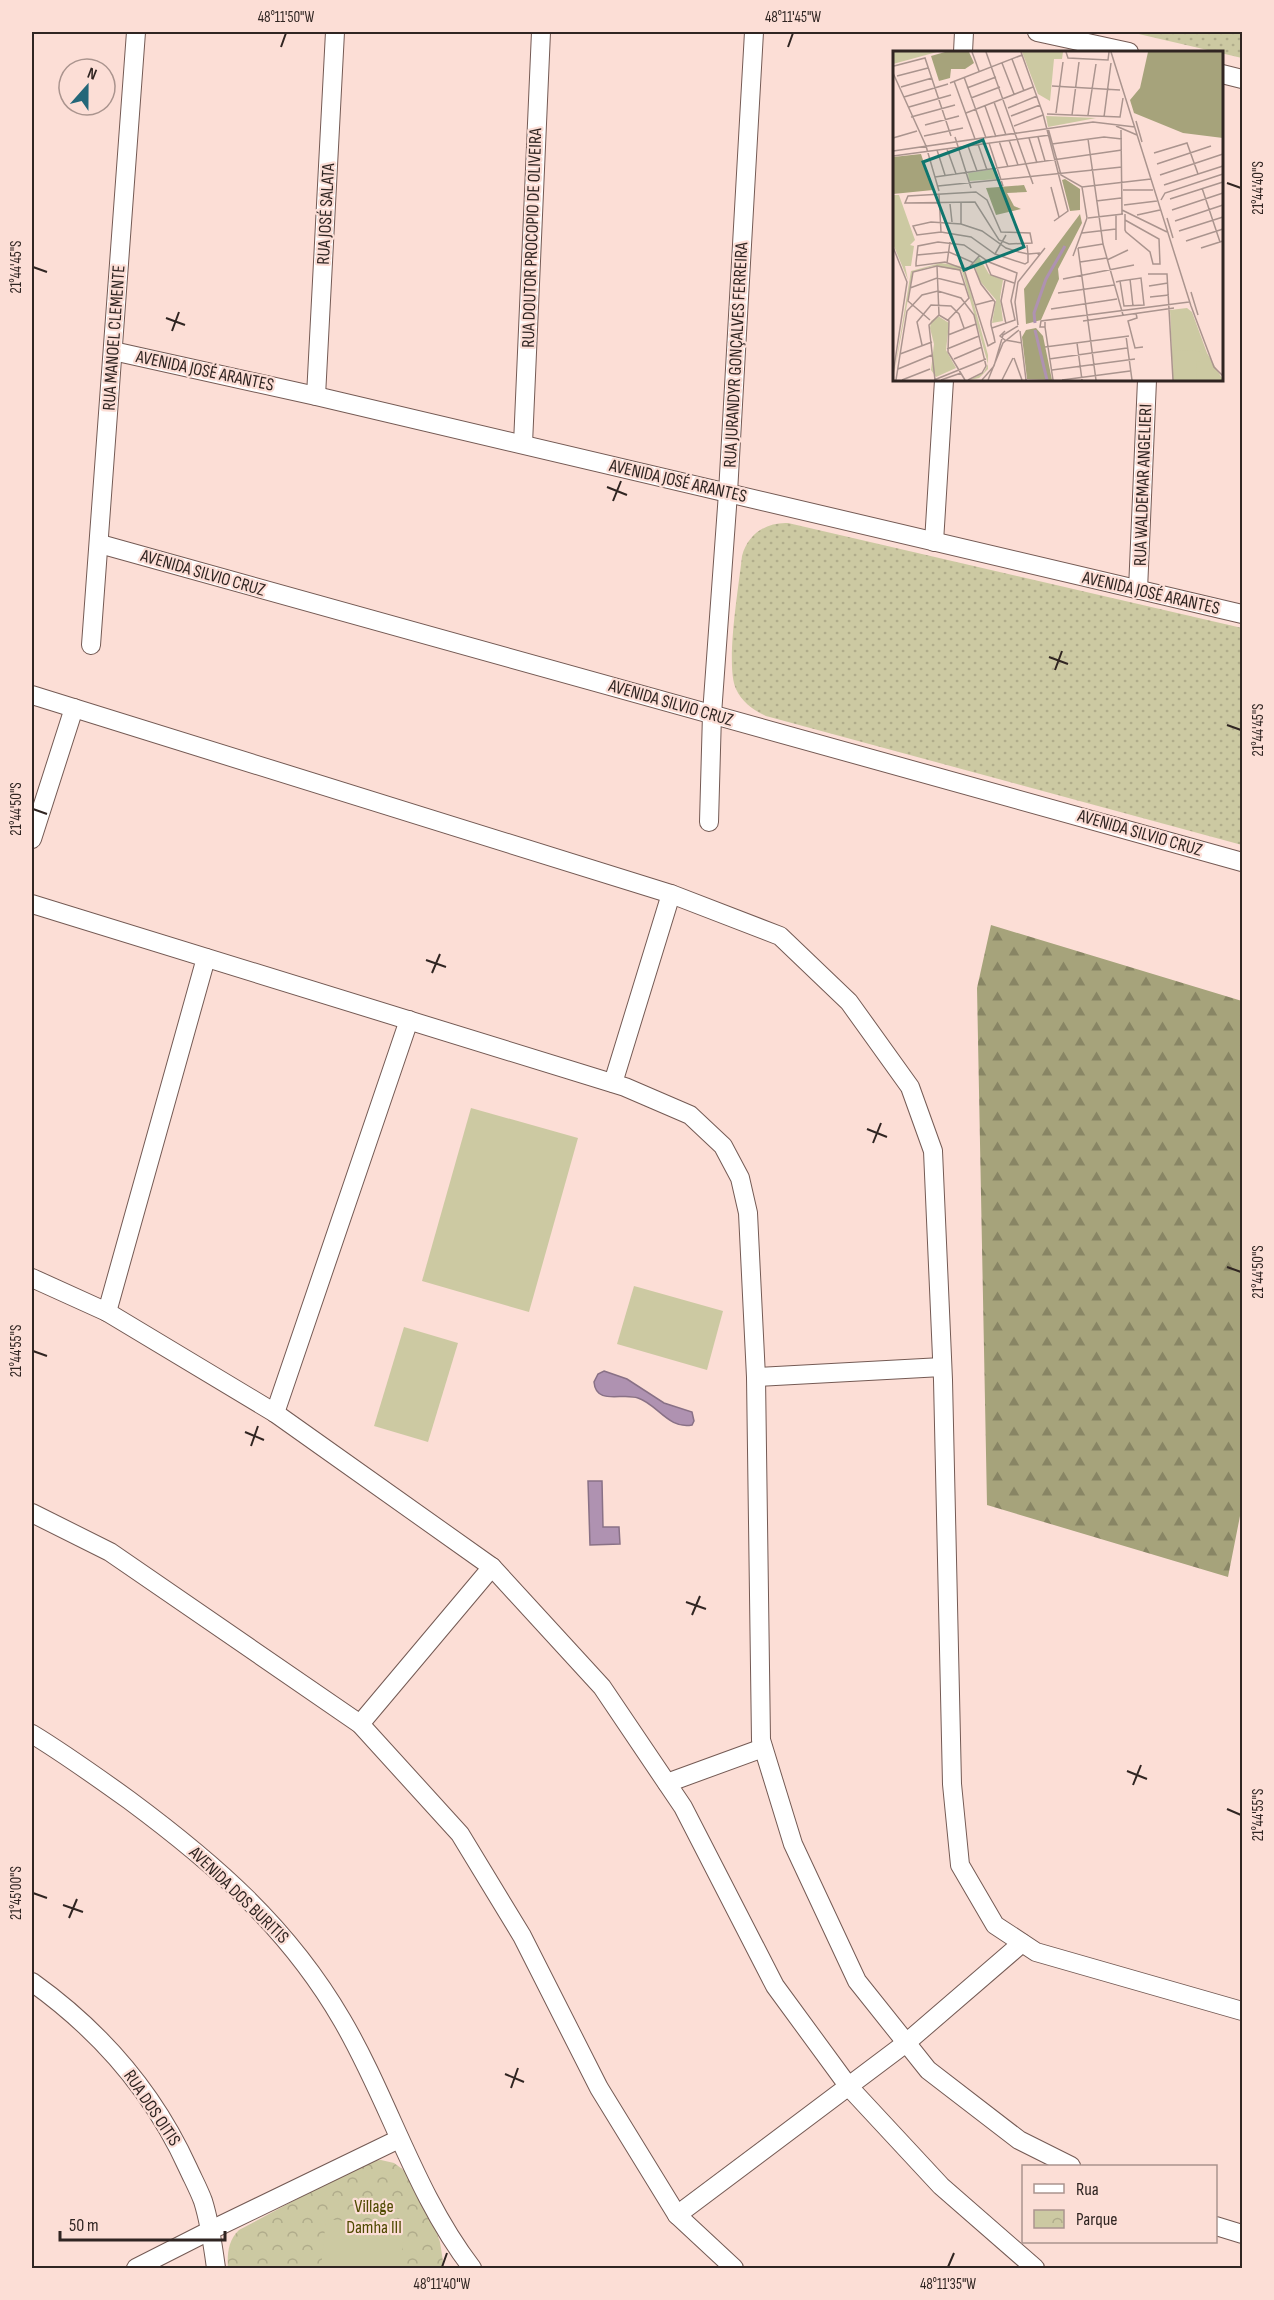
<svg xmlns="http://www.w3.org/2000/svg" width="1274" height="2300" viewBox="0 0 1274 2300" font-family="'Sofia Sans Condensed',sans-serif">
  <style>
    .grass { fill: url(#grass-dots) }
    .forest { fill: url(#forest-firs) }
    .park { fill: url(#park-crowns) }
    .pitch { fill: #ccc9a2 }
    .water { fill: #af92b1; stroke: #897186; stroke-width: 1.5 }
    .lines { fill: none; stroke-linecap: round; stroke-linejoin: round }
    .minor-casing { stroke: #745a54; stroke-width: 20 }
    .minor { stroke: #fff; stroke-width: 18 }
    .ticks { fill: none; stroke: #302522; stroke-width: 2 }
    .labels { text-anchor: middle; dominant-baseline: central; stroke-width: 4.5; stroke-linejoin: round; paint-order: stroke }
    .street-label { font-size: 18px; fill: #302522; stroke: #fcded6 }
    .park-label { font-size: 18px; fill: #4f4900; stroke: #fcded6 }
    .inset-river { fill: none; stroke: #af92b1; stroke-width: 3 }
    .inset-road { fill: none; stroke: #aa948e; stroke-width: 1.5 }
    .view { fill: #0f766e; fill-opacity: 0.15; stroke: #0f766e; stroke-width: 3 }
    .inset-edge { fill: none; stroke: #302522; stroke-width: 3 }
    .neatline { fill: none; stroke: #302522; stroke-width: 2 }
    .ticks-label { font-size: 15px; text-anchor: middle; fill: #302522 }
  </style>
  <defs>
    <pattern id="grass-dots" width="8" height="8" patternUnits="userSpaceOnUse" patternTransform="scale(1.5)"><rect width="8" height="8" fill="#ccc9a2"/><path d="M2 2h.1M6 6h.1" fill="none" stroke="#b0ac8b" stroke-width="1.8" stroke-linecap="round"/></pattern>
    <pattern id="forest-firs" width="22" height="20" patternUnits="userSpaceOnUse" patternTransform="scale(1.5)"><rect width="22" height="20" fill="#a6a37b"/><path d="M5 1l3.5 6h-7zM16 11l3.5 6h-7z" fill="#888564"/></pattern>
    <pattern id="park-crowns" width="20" height="18" patternUnits="userSpaceOnUse" patternTransform="scale(1.5)"><rect width="20" height="18" fill="#ccc9a2"/><path d="M2 6a3 3 0 1 1 6 0M12 15a3 3 0 1 1 6 0" fill="none" stroke="#b0ac8b"/></pattern>
  </defs>
  <rect width="100%" height="100%" fill="#fcded6"/>
  <g class="grass">
    <polygon points="1130,32 1242,32 1242,58"/>
    <path d="M788 523 1242 628V845L766 716C753 710 742 702 736 689 725 665 739 586 742 556 748 534 766 522 788 523Z"/>
  </g>
  <polygon class="forest" points="991,925 1242,1001 1242,1515 1240,1516 1228,1577 987,1505 977,988"/>
  <path class="park" d="M381 2160 394 2163 405 2171 429 2211 440 2242 444 2268H228C227 2255 228 2240 239 2230L368 2161Z"/>
  <g class="pitch">
    <polygon points="471,1108 578,1138 529,1312 422,1281"/>
    <polygon points="634,1286 723,1311 707,1370 617,1344"/>
    <polygon points="404,1327 458,1343 428,1442 374,1426"/>
    <polygon points="326,2219 405,2227 400,2268 321,2268"/>
  </g>
  <g class="water">
    <path d="M604 1371 627 1379 664 1403 692 1412 694 1421 692 1425C669 1430 657 1404 638 1398 623 1392 596 1406 594 1382L598 1374Z"/>
    <polygon points="588,1481 602,1481 603,1527 619,1527 620,1544 590,1545"/>
  </g>
  <g class="lines">
    <g class="minor-casing">
      <g id="minor">
        <polyline points="1037,32 1129,52"/>
        <polyline points="963,52 964,32"/>
        <polyline points="1222,74 1242,79"/>
        <polyline points="113,351 316,396 1242,614"/>
        <polyline points="316,396 335,32"/>
        <polyline points="523,444 541,32"/>
        <polyline points="934,542 944,380"/>
        <polyline points="100,544 1242,862"/>
        <polyline points="1138,590 1147,380"/>
        <polyline points="91,645 136,32"/>
        <polyline points="32,695 671,894 780,936 849,1002 910,1087 933,1151 943,1380 952,1784 960,1865 995,1925 1036,1952 1242,2011"/>
        <polyline points="709,822 712,714 728,493 754,32"/>
        <polyline points="32,839 74,708"/>
        <polyline points="32,904 625,1087 690,1115 723,1146 740,1178 748,1213 756,1377 761,1740 793,1844 857,1981 928,2070 1019,2140 1071,2166"/>
        <polyline points="613,1083 671,894"/>
        <polyline points="32,1278 107,1312 275,1413 492,1567 602,1687 683,1807 775,1986 849,2087 941,2186 1035,2268"/>
        <polyline points="107,1312 206,958"/>
        <polyline points="756,1377 942,1367"/>
        <polyline points="275,1413 409,1020"/>
        <polyline points="32,1513 110,1552 360,1724 460,1834 522,1936 599,2088 677,2215 734,2268"/>
        <polyline points="360,1724 492,1567"/>
        <path d="M32 1734C65 1754 97 1777 129 1800 214 1863 288 1927 342 2020 389 2100 415 2194 472 2268"/>
        <polyline points="667,1783 763,1748"/>
        <path d="M32 1982C99 2030 154 2093 188 2168 193 2179 199 2190 203 2201 210 2223 213 2246 216 2268"/>
        <polyline points="677,2215 906,2043 1022,1943"/>
        <polyline points="1216,2226 1242,2234"/>
        <polyline points="136,2268 211,2230 399,2139"/>
      </g>
    </g>
    <use href="#minor" class="minor"/>
  </g>
  <path class="ticks" d="M281 47 286 33M788 47 793 33M1227 183 1241 188M33 267 47 272M166 318 185 325M172 331 179 312M607 487 627 495M613 501 621 481M1049 657 1068 664M1055 670 1062 651M1227 725 1241 730M33 809 47 814M426 960 446 967M432 973 440 954M867 1129 887 1137M873 1143 881 1123M1227 1267 1241 1272M33 1351 47 1356M245 1432 264 1440M251 1446 258 1426M686 1602 706 1609M692 1615 700 1596M1127 1771 1147 1779M1133 1785 1141 1765M1227 1809 1241 1815M33 1893 47 1898M63 1905 83 1912M69 1918 77 1899M505 2074 524 2082M511 2088 518 2068M442 2267 447 2253M948 2267 954 2253"/>
  <g class="labels">
    <g class="street-label">
      <text transform="translate(326 214) rotate(-87)">RUA JOSÉ SALATA</text>
      <text transform="translate(532 238) rotate(-88)">RUA DOUTOR PROCOPIO DE OLIVEIRA</text>
      <text transform="translate(114 338) rotate(-86)">RUA MANOEL CLEMENTE</text>
      <text transform="translate(736 355) rotate(-87)">RUA JURANDYR GONÇALVES FERREIRA</text>
      <text transform="translate(205 371) rotate(12)">AVENIDA JOSÉ ARANTES</text>
      <text transform="translate(678 481) rotate(13)">AVENIDA JOSÉ ARANTES</text>
      <text transform="translate(1143 485) rotate(-88)">RUA WALDEMAR ANGELIERI</text>
      <text transform="translate(203 573) rotate(16)">AVENIDA SILVIO CRUZ</text>
      <text transform="translate(1151 593) rotate(13)">AVENIDA JOSÉ ARANTES</text>
      <text transform="translate(671 703) rotate(16)">AVENIDA SILVIO CRUZ</text>
      <text transform="translate(1140 833) rotate(16)">AVENIDA SILVIO CRUZ</text>
      <text transform="translate(239 1895) rotate(44)">AVENIDA DOS BURITIS</text>
      <text transform="translate(152 2108) rotate(56)">RUA DOS OITIS</text>
    </g>
    <g class="park-label">
      <text x="374" y="2206">Village<tspan x="374" dy="21">Damha III</tspan></text>
    </g>
  </g>
  <g transform="translate(893 51)">
    <rect width="330" height="330" fill="#fcded6"/>
    <path d="M0 1H44L0 13ZM129 1H170L169 8H161L157 50 145 43ZM153 65 203 67 155 76ZM102 118 106 128 76 130 75 122ZM0 144H6L22 189 17 194 21 195 18 215H12L15 229 0 193Z" fill="#ccc9a2"/>
    <path d="M52 1H76L81 12 72 18H58L57 27 46 30 38 5ZM255 1H330V87L290 82 241 62 237 49 247 37ZM28 103 40 139 0 143V106ZM172 128 187 138V159L177 160 169 129ZM131 134 134 141 114 142 121 155 128 158 103 164 93 137ZM187 163 189 172 165 218 166 228 148 269 133 273 131 238ZM143 277 150 285 159 329 134 328 129 286 133 279Z" fill="#a6a37b"/>
    <path d="M86 206 96 223 110 229 107 247 110 270 99 272 103 249 86 229 81 212ZM48 212 67 215 72 221 95 304V318L86 327 77 329 91 321 95 313 69 220 40 215 20 221 0 329 18 220ZM294 257 299 261 314 302 330 329H280L277 259ZM45 265 56 272 53 299 63 317 43 326 38 319 41 293 37 277 38 270Z" fill="#ccc9a2"/>
    <path d="M301 299 309 302V310L303 311 304 329H283L281 300Z" fill="#ccc9a2"/>
    <path class="inset-river" d="M142 272 141 262 153 228 172 195M142 279 154 329"/>
    <path class="inset-road" d="M79 1 86 20M93 1 140 133M128 1 150 63 175 160 161 170M173 1 175 7 215 9 216 1M218 1 298 255 321 316 330 325M119 8 131 40M109 12 121 43M1 15 32 7 58 85M0 22 33 95 46 140M4 25 35 17M71 26 93 87M61 30 82 88M57 32 129 4M159 35 227 39M8 36 39 27M74 37 103 26M11 46 55 33M78 47 107 36M101 51 113 84M92 55 103 86M16 56 58 44M115 57 144 45M73 62 140 36M163 62 170 11M154 63 227 66 230 47M179 64 186 11M195 64 203 13M118 65 147 54M18 66 62 54M211 66 218 12M243 70 249 91M32 74 66 65M121 75 150 64M223 75 244 84M155 77 168 124 189 136 258 128M228 79 229 163M31 85 70 77M62 86 78 137M145 86 152 110M0 87 24 80M136 87 144 112M195 88 210 193 230 264M116 89 125 114M106 90 115 116M96 92 110 135M85 93 94 119M159 93 211 86 229 88M75 95 84 120M54 98 63 123M44 99 52 124M0 100 200 71 242 76M261 102 294 92 305 123M0 105 157 84M264 113 318 95M267 124 330 103M42 126 229 99M271 134 330 115M45 135 229 116M158 136 166 166M309 137 327 191M230 139H260M83 141 94 149 108 181 137 182 139 192 116 193 106 189 82 151 12 152 15 145ZM46 144 48 181M277 148 330 131M268 149 272 142 330 123M203 150 228 147M68 152V173M57 153 59 171M231 154 264 150M229 159 274 181M279 159 330 142M232 163V179L233 181 257 201 260 213H267L266 188 232 169M223 164V189M244 164 267 159M195 167 230 163M274 167 280 187M282 170 330 154M286 180 330 166M189 182 223 178M293 190 330 178M134 194 135 203V211L132 213 102 203 78 186 48 181 24 184 20 175 38 171 68 173 89 180 113 197 126 201 135 203 146 202 145 204M0 196 14 231 0 323M185 197 203 329M185 197 210 193M308 197 330 190M102 203 113 184M24 204 56 201 79 211 88 233 102 251 98 270V274L101 286 102 291 95 295 71 218 52 211 23 215V212L25 195 45 191 71 194 96 211 124 222 118 250 122 269 99 277M180 205 194 167 189 136M214 209 235 199M92 210 98 224 121 232M187 211 214 207M54 212 57 191M44 215 46 264M73 220 87 204M255 223H274L280 329M170 228 241 214M237 228 240 255M112 229 108 250 113 273M223 231 227 230 248 227 251 254 231 255 227 230M256 235 275 232M17 237 44 227 72 234M298 241 305 264M165 242 221 234M257 246 276 244M82 254 101 249M158 258 224 248M243 262 244 267 235 270 242 297 250 296M37 269 15 250 20 221 44 215 67 219 76 247 55 269M190 270 281 257M152 271V276H147L148 270 296 251M125 274 122 251 125 231 152 197M152 276 160 329M112 280 107 285 112 289 129 292M127 280 133 329M55 284 83 273M233 285 239 329M184 292 189 329M29 294 24 271 38 254 58 255 66 263 71 277M152 296 236 285M54 298 86 285M7 303 39 291M121 307 129 329M61 308 89 296M156 308 234 297M5 318 39 304M159 319 242 308M3 329 14 260 29 244 45 240 68 247 81 264 93 315 89 322 75 329M9 329 37 318M41 329 93 308M42 329 36 274 46 264 56 270 55 301 72 329M48 329 68 322M89 329 101 315 110 284 125 275M95 329 110 292 126 279M109 329 120 307M169 329 237 320"/>
    <path class="view" d="M90 89 131 196 71 219 30 111Z"/>
    <rect width="330" height="330" class="inset-edge"/>
  </g>
  <rect width="1274" height="2300" fill="none" stroke="#fcded6" stroke-width="66"/>
  <rect x="1022" y="2165" width="195" height="78" fill="#fcded6" stroke="#aa948e" stroke-width="1.5"/>
  <rect x="1034" y="2184" width="30" height="9" fill="#ffffff" stroke="#aa948e" stroke-width="1.5"/>
  <text x="1076" y="2195" font-size="18" fill="#302522">Rua</text>
  <rect x="1034" y="2210" width="30" height="18" fill="url(#park-crowns)" stroke="#aa948e" stroke-width="1.5"/>
  <text x="1076" y="2225" font-size="18" fill="#302522">Parque</text>
  <g transform="translate(87 87) rotate(21)"><circle r="28" fill="#fcded6" stroke="#aa948e" stroke-width="1.5"/>
  <path d="M0-4.5L10 22L0 15L-10 22Z" fill="#246779"/>
  <text y="-9" font-size="16" font-weight="bold" text-anchor="middle" fill="#302522">N</text>
  </g>
  <path d="M60 2231v9h165v-9" fill="none" stroke="#302522" stroke-width="3"/>
  <text x="69" y="2231" font-size="18" fill="#302522" stroke="#fcded6" stroke-width="4.5" paint-order="stroke">50 m</text>
  <rect x="33" y="33" width="1208" height="2234" class="neatline"/>
  <g class="ticks-label">
    <text x="286" y="22">48°11'50"W</text>
    <text x="793" y="22">48°11'45"W</text>
    <text transform="translate(1258 188) rotate(-90)" y="5">21°44'40"S</text>
    <text transform="translate(16 267) rotate(-90)" y="5">21°44'45"S</text>
    <text transform="translate(1258 730) rotate(-90)" y="5">21°44'45"S</text>
    <text transform="translate(16 809) rotate(-90)" y="5">21°44'50"S</text>
    <text transform="translate(1258 1272) rotate(-90)" y="5">21°44'50"S</text>
    <text transform="translate(16 1351) rotate(-90)" y="5">21°44'55"S</text>
    <text transform="translate(1258 1815) rotate(-90)" y="5">21°44'55"S</text>
    <text transform="translate(16 1893) rotate(-90)" y="5">21°45'00"S</text>
    <text x="442" y="2289">48°11'40"W</text>
    <text x="948" y="2289">48°11'35"W</text>
  </g>
</svg>
